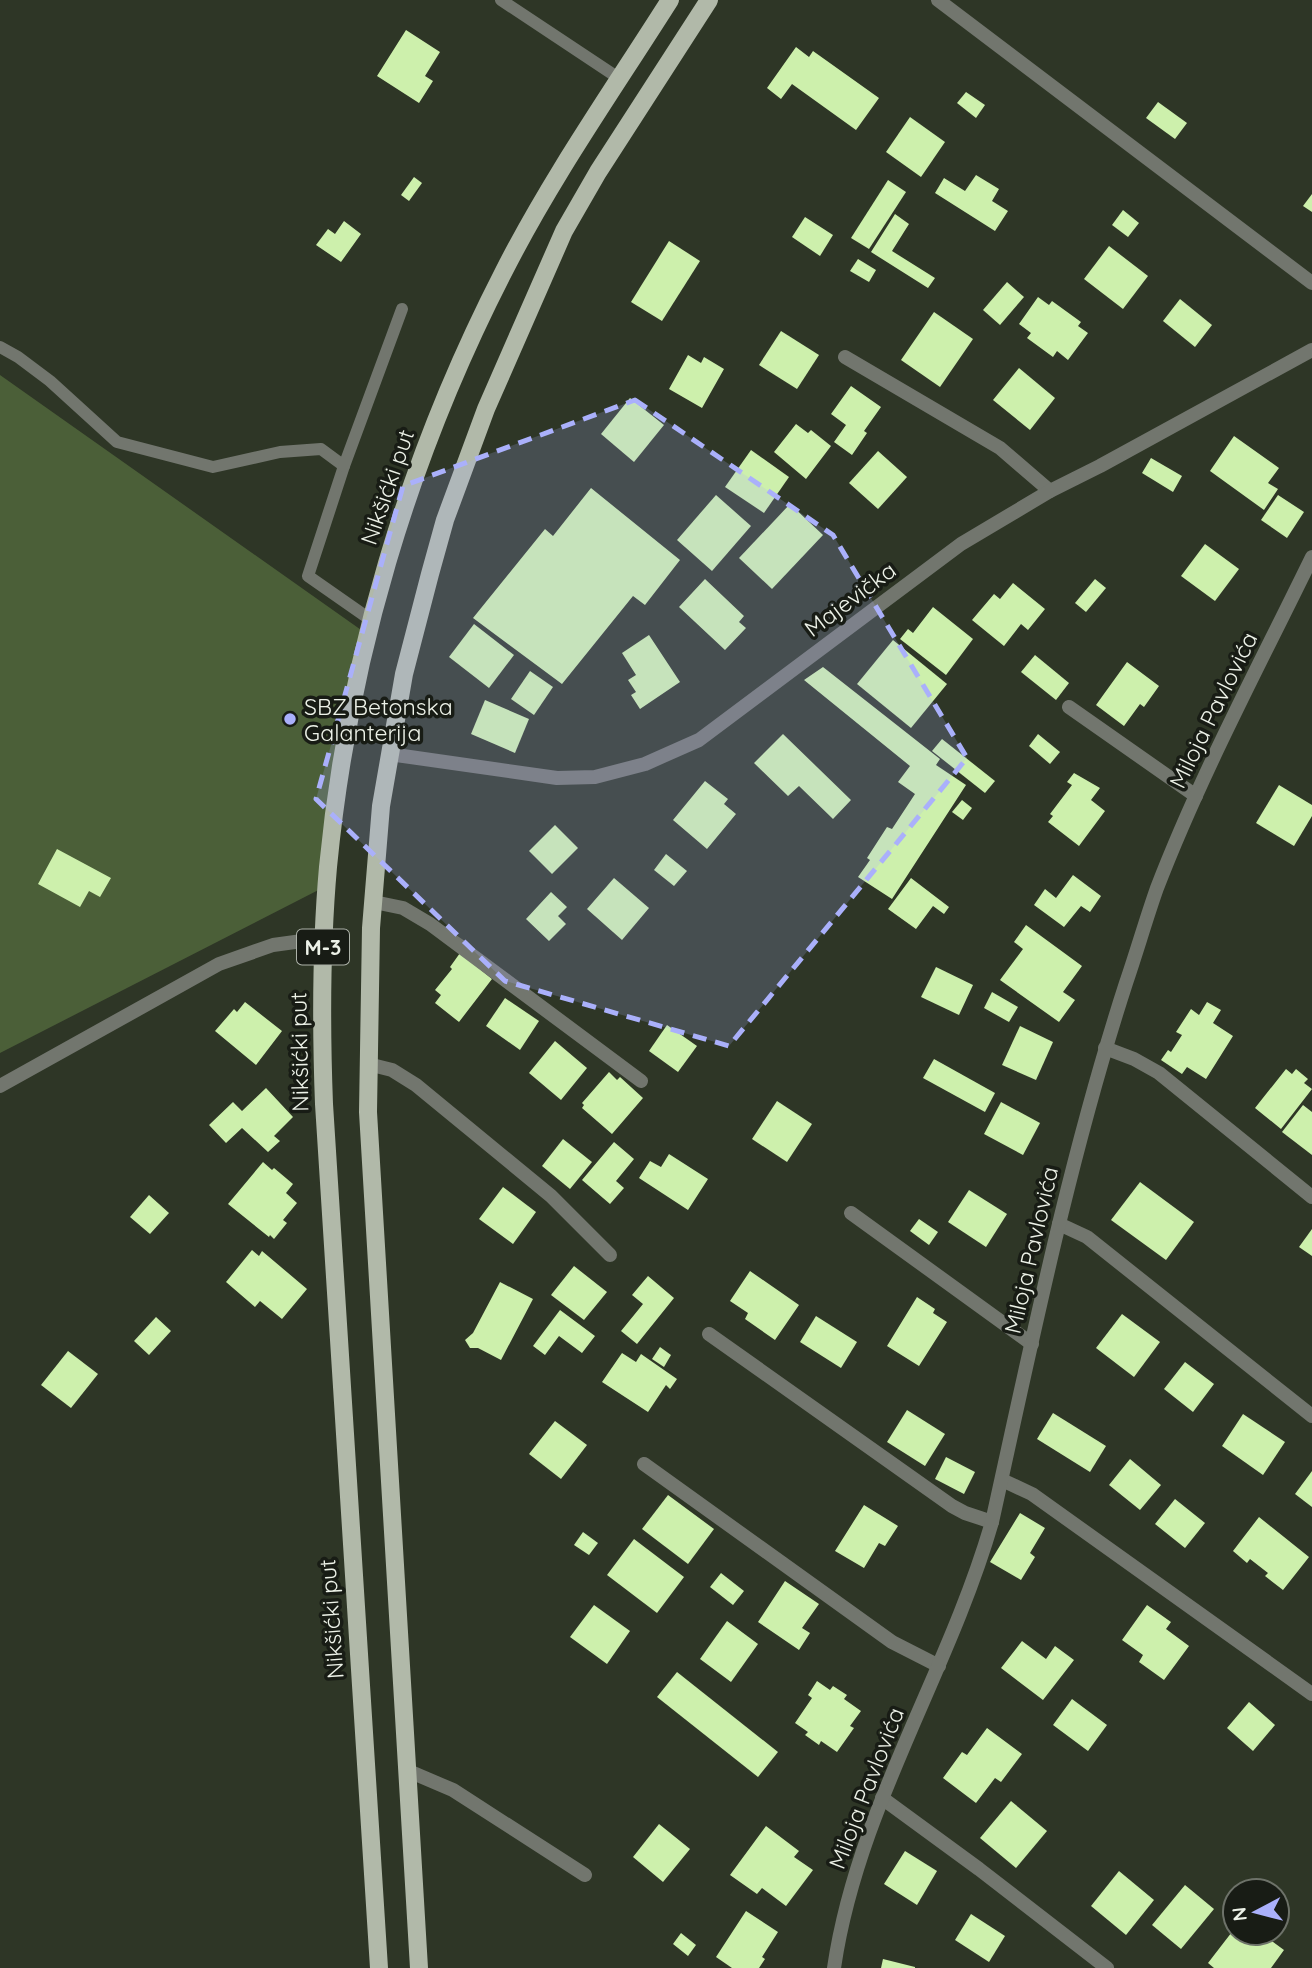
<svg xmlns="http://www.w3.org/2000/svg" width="1312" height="1968" viewBox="0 0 1312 1968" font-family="Quicksand,sans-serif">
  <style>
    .green { fill: #4b5f38 }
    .building { fill: #cdf0ac }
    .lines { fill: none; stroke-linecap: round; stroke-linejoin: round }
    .lane { stroke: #72766e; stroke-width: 12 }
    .street { stroke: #72766e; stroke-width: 14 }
    .primary { stroke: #b1b9a9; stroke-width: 18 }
    .marked { fill: #aab0fb; fill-opacity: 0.2; stroke: #aab0fb; stroke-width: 5; stroke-dasharray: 14 9; stroke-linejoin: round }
    .poi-dot { fill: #aab0fb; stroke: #181c15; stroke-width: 2.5 }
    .labels { text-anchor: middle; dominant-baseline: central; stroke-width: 7; stroke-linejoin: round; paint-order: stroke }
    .shield { fill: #181c15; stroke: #adb2a9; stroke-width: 2 }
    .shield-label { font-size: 21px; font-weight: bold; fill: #edf2e8 }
    .street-label { font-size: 23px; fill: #edf2e8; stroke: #181c15 }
    .poi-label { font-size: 23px; fill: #edf2e8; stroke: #181c15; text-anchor: start }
  </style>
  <rect width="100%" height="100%" fill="#2e3626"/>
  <polygon class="green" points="0,375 364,632 335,797 336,881 0,1053"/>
  <g class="building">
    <polygon points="406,30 440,52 425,76 433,81 419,103 377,76"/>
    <polygon points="796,47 809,57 813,51 879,98 856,130 792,84 781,99 767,88"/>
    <polygon points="966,92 985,105 976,118 957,103"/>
    <polygon points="1158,102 1187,123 1175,139 1146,118"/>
    <polygon points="910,117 945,142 921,177 886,152"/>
    <polygon points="976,175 999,189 992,201 1008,211 995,231 935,193 944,178 965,191"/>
    <polygon points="414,177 422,183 409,201 401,195"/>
    <polygon points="888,180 906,192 869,249 851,238"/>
    <polygon points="1312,194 1312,212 1303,206"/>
    <polygon points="1123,210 1139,223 1128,237 1112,225"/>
    <polygon points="895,214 909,224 892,251 935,278 928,288 871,252"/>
    <polygon points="805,217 833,235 820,256 792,237"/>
    <polygon points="344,221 361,234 341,262 316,245 328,229 335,234"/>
    <polygon points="669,241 700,261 662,321 631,302"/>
    <polygon points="1109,246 1148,276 1123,309 1084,279"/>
    <polygon points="858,259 876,270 869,282 850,271"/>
    <polygon points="1007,282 1024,297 1000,325 983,310"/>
    <polygon points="1038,297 1049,305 1052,301 1081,322 1078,326 1088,333 1068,360 1057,351 1053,357 1027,338 1031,333 1019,324"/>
    <polygon points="1180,299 1212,325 1195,347 1163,321"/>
    <polygon points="934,312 973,339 940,387 901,360"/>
    <polygon points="781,331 819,355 797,389 759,365"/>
    <polygon points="688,355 701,363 704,357 724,369 702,408 669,389"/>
    <polygon points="1019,368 1055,398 1030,430 993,400"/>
    <polygon points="851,386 881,407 864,431 867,433 852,455 834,442 846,425 831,414"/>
    <polygon points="630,398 664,425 634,462 601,434"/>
    <polygon points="796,424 808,433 811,430 831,446 806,479 774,452"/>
    <polygon points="1234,436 1279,468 1268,483 1278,489 1264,510 1210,471"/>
    <polygon points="751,450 789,477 764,513 725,487"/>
    <polygon points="878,451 907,477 878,509 849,483"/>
    <polygon points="1151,458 1182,476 1173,492 1142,473"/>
    <polygon points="591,488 680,560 645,605 633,596 562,684 473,618 545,529 553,536"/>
    <polygon points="716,495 751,526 712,571 677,540"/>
    <polygon points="1278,495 1304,512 1287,538 1261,520"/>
    <polygon points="790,504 823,535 772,589 739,558"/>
    <polygon points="1205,544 1239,569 1215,601 1181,576"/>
    <polygon points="705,579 744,616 739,622 746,628 725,650 679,607"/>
    <polygon points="1095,579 1106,588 1086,612 1075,603"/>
    <polygon points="1013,583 1045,609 1028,630 1021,624 1004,646 972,620 994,594 1000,599"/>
    <polygon points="933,607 973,639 946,675 900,639 908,629 913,633"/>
    <polygon points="474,624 514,655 489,688 449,657"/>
    <polygon points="649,635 680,682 640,709 631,695 636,692 628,680 636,675 622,653"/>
    <polygon points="893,640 947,684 911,728 857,684"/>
    <polygon points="1035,655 1069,683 1056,700 1021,672"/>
    <polygon points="1127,662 1159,686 1144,707 1140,704 1124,726 1096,705"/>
    <polygon points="823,667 940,759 936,765 966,785 892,899 858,877 870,860 867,858 887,827 892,829 915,794 898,782 910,766 804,680"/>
    <polygon points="530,671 553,687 534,715 511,699"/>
    <polygon points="485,700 529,719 515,753 471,734"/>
    <polygon points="783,734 851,800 833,819 799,786 788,796 754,763"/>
    <polygon points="1038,734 1060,752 1050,764 1029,746"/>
    <polygon points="942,739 995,781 985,793 932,751"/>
    <polygon points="1074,773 1100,788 1091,800 1105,811 1079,846 1048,822 1053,816 1050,814 1072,785 1067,782"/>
    <polygon points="705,781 728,799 724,804 736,814 707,849 673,820"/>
    <polygon points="1279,785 1312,805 1312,816 1294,846 1256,823"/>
    <polygon points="962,800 972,808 963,820 952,812"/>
    <polygon points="555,825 578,848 552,874 529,851"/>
    <polygon points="57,849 111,878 100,897 89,891 80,907 38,884"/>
    <polygon points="666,854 687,871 674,886 654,870"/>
    <polygon points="1073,875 1101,896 1090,912 1081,906 1064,927 1034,905 1045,889 1056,898"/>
    <polygon points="614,878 649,908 622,940 587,909"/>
    <polygon points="911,878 949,907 944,914 933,906 916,929 888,909"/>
    <polygon points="551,892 567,907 558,916 566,924 549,941 526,919"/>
    <polygon points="1026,925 1082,966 1063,992 1075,1000 1059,1022 1000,980 1023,949 1014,942"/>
    <polygon points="460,953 492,979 459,1022 435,1003 441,995 435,990 452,969 450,967"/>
    <polygon points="936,967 973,985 959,1015 921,997"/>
    <polygon points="992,992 1018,1007 1009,1022 984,1008"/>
    <polygon points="505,998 539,1021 520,1050 486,1026"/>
    <polygon points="245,1002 282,1031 256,1065 215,1031 234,1009 237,1012"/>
    <polygon points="1207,1002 1221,1010 1213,1023 1233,1036 1206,1079 1187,1067 1182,1074 1161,1060 1168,1050 1171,1052 1182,1035 1176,1032 1191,1009 1199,1015"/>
    <polygon points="667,1025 697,1046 678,1072 649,1051"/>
    <polygon points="1020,1026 1053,1042 1036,1080 1002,1065"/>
    <polygon points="555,1041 587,1068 561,1100 529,1073"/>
    <polygon points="934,1059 995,1093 985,1112 923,1078"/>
    <polygon points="1286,1069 1292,1074 1296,1069 1308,1079 1304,1083 1312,1089 1281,1129 1255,1108"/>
    <polygon points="609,1072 617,1080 620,1077 643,1098 612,1134 582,1108 584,1105 582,1103"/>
    <polygon points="266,1088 293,1117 274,1136 280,1141 268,1152 242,1128 226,1143 209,1125 233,1102 242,1111"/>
    <polygon points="777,1101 812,1124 787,1162 752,1139"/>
    <polygon points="1001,1102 1040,1123 1023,1155 984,1134"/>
    <polygon points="1303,1105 1312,1112 1312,1155 1282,1132"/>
    <polygon points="563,1139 592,1162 570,1189 542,1166"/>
    <polygon points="614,1142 634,1159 616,1181 624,1188 610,1204 582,1180"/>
    <polygon points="669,1154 708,1179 688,1210 639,1178 650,1161 661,1167"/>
    <polygon points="263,1162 272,1170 274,1168 293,1184 286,1193 297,1203 283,1220 287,1223 274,1239 270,1235 269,1237 228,1204"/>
    <polygon points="1140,1182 1194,1222 1166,1260 1111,1220"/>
    <polygon points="503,1187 536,1212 513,1244 479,1219"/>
    <polygon points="969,1190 1007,1214 986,1247 948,1222"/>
    <polygon points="149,1195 169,1213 150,1234 130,1217"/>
    <polygon points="919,1219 938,1232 929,1245 910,1231"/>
    <polygon points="1312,1229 1312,1256 1299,1247"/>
    <polygon points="252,1250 259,1256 262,1251 307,1289 282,1319 260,1301 255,1307 226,1282"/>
    <polygon points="574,1266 607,1292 584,1320 551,1295"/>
    <polygon points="750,1271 799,1305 775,1340 745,1319 748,1313 730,1301"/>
    <polygon points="648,1276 674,1298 637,1344 621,1331 643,1304 632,1295"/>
    <polygon points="500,1282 533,1299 501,1360 478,1348 470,1348 465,1340 473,1333"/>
    <polygon points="917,1297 935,1309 933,1313 947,1322 919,1366 887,1346"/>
    <polygon points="560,1310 595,1336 582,1353 559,1336 545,1355 533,1346"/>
    <polygon points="1122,1314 1160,1342 1134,1377 1096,1348"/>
    <polygon points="816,1316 857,1342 841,1368 800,1342"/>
    <polygon points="156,1317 171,1331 149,1355 134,1341"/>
    <polygon points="660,1347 671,1355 664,1367 652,1359"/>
    <polygon points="68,1351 98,1374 71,1408 41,1385"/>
    <polygon points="622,1353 636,1362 641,1354 677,1379 670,1389 666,1385 648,1412 602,1382"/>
    <polygon points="1185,1362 1214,1384 1193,1412 1164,1389"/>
    <polygon points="907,1410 945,1434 925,1466 887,1442"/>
    <polygon points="1053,1413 1106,1446 1090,1472 1037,1439"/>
    <polygon points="1243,1414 1285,1442 1263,1475 1222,1446"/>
    <polygon points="555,1421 587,1445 561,1479 529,1454"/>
    <polygon points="946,1457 975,1472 964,1494 935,1479"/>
    <polygon points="1130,1459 1161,1485 1140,1510 1109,1485"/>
    <polygon points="1312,1471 1312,1507 1295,1494"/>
    <polygon points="668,1495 714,1529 688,1564 642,1529"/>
    <polygon points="1175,1499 1205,1523 1185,1548 1155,1524"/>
    <polygon points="864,1505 898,1526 885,1546 879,1543 864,1568 835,1551"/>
    <polygon points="1020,1513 1045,1528 1030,1553 1035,1557 1021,1580 990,1562"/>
    <polygon points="1259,1517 1309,1557 1283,1590 1265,1576 1268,1573 1250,1559 1247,1563 1233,1551"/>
    <polygon points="583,1532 598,1543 589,1555 574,1545"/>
    <polygon points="634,1539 684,1577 657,1613 607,1575"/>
    <polygon points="721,1573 744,1591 733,1605 710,1587"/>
    <polygon points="785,1581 819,1604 802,1628 810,1633 799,1650 758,1622"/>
    <polygon points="594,1605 630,1631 607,1664 570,1637"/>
    <polygon points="1147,1605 1171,1622 1166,1629 1189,1646 1164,1680 1139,1662 1143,1655 1122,1640"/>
    <polygon points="727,1621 758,1644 731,1682 700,1659"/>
    <polygon points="1022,1641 1046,1659 1055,1646 1074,1660 1043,1700 1001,1668"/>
    <polygon points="677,1672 778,1752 758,1777 657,1697"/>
    <polygon points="817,1681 830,1690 833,1686 847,1695 844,1699 861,1711 850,1726 854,1728 837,1752 821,1741 819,1745 805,1735 808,1732 795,1723 812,1698 808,1695"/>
    <polygon points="1072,1699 1107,1725 1088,1751 1053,1725"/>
    <polygon points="1249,1702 1275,1725 1253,1751 1227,1728"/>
    <polygon points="987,1728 1022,1754 1001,1782 995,1778 976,1803 943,1778 962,1752 967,1755"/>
    <polygon points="1011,1801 1047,1831 1016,1868 980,1838"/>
    <polygon points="659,1824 690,1849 663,1882 633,1857"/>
    <polygon points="766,1826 799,1851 794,1857 813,1870 786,1906 762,1888 757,1894 730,1875"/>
    <polygon points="905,1851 937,1871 917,1905 884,1884"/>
    <polygon points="1119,1871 1154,1900 1126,1935 1091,1906"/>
    <polygon points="1185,1885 1214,1909 1181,1949 1152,1925"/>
    <polygon points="746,1911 778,1932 762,1957 765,1959 759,1968 732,1968 716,1957"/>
    <polygon points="971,1914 1005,1936 989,1962 955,1940"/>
    <polygon points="1235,1928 1235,1933 1261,1933 1284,1950 1271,1968 1214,1968 1208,1963"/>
    <polygon points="681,1933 696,1945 688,1956 673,1944"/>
    <polygon points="883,1959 915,1967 915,1968 881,1968"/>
  </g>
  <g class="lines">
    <g class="lane">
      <polyline points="501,0 620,79"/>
      <polyline points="0,347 18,357 50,381 117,442 213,467 280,452 321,449 344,466 308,576 371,620"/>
      <polyline points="344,466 402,309"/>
    </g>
    <g class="street">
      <polyline points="938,0 1312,283"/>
      <polyline points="845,357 1000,448 1050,491"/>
      <polyline points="1069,707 1196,796"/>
      <polyline points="389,754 557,778 595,777 645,764 699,740 961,544 1050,491 1100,466 1312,350"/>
      <polyline points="374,902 403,908 430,924 641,1081"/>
      <polyline points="1105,1048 1134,1059 1159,1073 1312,1197"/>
      <polyline points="368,1064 392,1070 416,1085 551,1196 610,1255"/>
      <polyline points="0,1086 219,964 273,945 324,938"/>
      <polyline points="851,1213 1032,1344"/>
      <polyline points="1059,1224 1087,1237 1312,1416"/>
      <polyline points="709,1334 952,1506 965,1513 992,1522"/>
      <polyline points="644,1464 892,1642 939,1666"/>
      <polyline points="1002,1480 1032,1494 1312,1694"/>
      <polyline points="406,1770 453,1790 585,1875"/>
      <polyline points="882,1798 979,1869 1107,1968"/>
      <path d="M834 1968C857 1810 948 1674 992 1522 1032 1341 1069 1159 1126 983 1137 951 1146 919 1157 888 1201 774 1259 666 1312 557"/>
    </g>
    <g class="primary">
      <path d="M379 1968 324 1104C321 1025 321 946 328 867 348 660 408 458 503 273 551 178 613 90 670 0"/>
      <polyline points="419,1968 368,1112 371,928 381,806 404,674 430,574 445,520 486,409 564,231 598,172 709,0"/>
    </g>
  </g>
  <path class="marked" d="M635 400 833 535 967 758 729 1046 505 981 316 799 403 486Z"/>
  <circle class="poi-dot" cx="290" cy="719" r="7"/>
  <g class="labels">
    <rect class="shield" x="297" y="929.5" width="52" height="35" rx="5"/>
    <g class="shield-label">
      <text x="323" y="947">M-3</text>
    </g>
    <g class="street-label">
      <text transform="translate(387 487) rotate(-71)">Nikšićki put</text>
      <text transform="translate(850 599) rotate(-37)">Majevička</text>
      <text transform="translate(1213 710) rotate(-64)">Miloja Pavlovića</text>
      <text transform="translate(299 1052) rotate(-91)">Nikšićki put</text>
      <text transform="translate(1031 1250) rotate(-77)">Miloja Pavlovića</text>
      <text transform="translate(331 1619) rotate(-94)">Nikšićki put</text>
      <text transform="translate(866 1788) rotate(-69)">Miloja Pavlovića</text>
    </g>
    <g class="poi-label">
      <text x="304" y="706">SBZ Betonska<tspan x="304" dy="26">Galanterija</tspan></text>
    </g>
  </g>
  <g transform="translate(1256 1912) rotate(263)"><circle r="33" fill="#181c15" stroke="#6d7269" stroke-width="2"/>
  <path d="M0-5L12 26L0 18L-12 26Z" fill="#aab0fb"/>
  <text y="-10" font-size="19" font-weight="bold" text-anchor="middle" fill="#edf2e8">N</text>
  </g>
</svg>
